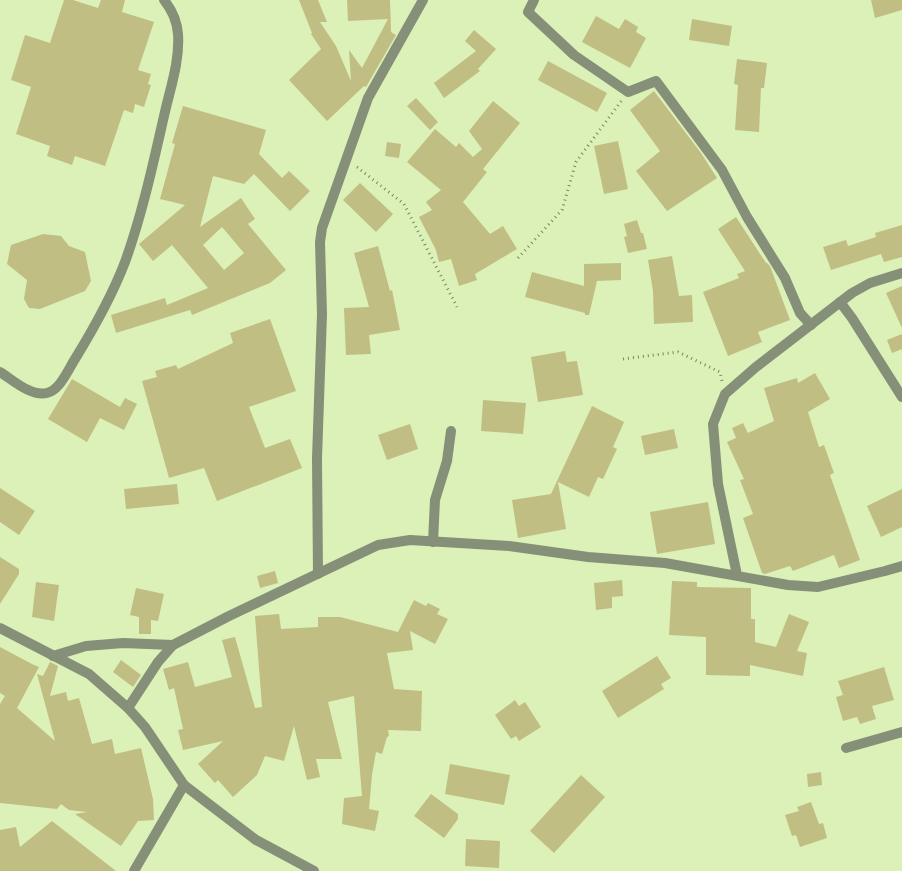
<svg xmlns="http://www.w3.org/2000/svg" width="902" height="871" viewBox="0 0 902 871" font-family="Raleway,sans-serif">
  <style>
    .building { fill: #c1be83; fill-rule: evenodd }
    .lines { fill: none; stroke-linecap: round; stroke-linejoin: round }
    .path { stroke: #788761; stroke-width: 3; stroke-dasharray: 1 4; stroke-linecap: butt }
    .street { stroke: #868f78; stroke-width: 10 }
  </style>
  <rect width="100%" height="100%" fill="#dbf1b8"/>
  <g class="building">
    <polygon points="64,0 73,0 98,8 101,0 125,0 122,12 154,22 138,70 151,74 148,84 151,85 144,107 135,104 133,113 124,110 105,166 75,156 72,165 47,156 50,146 16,134 31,87 11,80 25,35 50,43"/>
    <polygon points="299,0 318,0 327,22 320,22 336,46 351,81 349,50 362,68 388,19 348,21 347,0 390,0 391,32 396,35 366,87 364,86 327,121 289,80 321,49 311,34 312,33"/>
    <polygon points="871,0 902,0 902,10 875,18"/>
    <polygon points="596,16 619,29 625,19 638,27 636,32 646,38 630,68 582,42"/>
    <polygon points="692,19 732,26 729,46 689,40"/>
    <polygon points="474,30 496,49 478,69 480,71 444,98 434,83 476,51 465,41"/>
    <polygon points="737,59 767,63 764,88 761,88 759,132 735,130 738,85 734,84"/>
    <polygon points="548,61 607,93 597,112 538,80"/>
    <polygon points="654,91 701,153 717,178 667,211 636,171 660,151 630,110"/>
    <polygon points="416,98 438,122 430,130 407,106"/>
    <polygon points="493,101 520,123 483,169 487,172 463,202 490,234 503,226 517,249 475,274 477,280 459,286 451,259 439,262 436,250 419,217 432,210 426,202 441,190 407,162 435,129 456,147 459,143 473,157 482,149 469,131"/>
    <path d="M183 106 266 130 259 154 282 178 289 171 310 191 290 211 254 174 244 184 213 176 200 227 241 198 255 219 248 224 286 270 270 283 192 315 190 310 116 333 111 315 165 298 167 305 208 288 172 245 153 261 139 244 185 205 160 199 175 144 172 143ZM222 227 244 253 224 270 203 245Z"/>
    <polygon points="618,141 628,189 604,194 594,146"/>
    <polygon points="387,142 401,144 399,158 385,156"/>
    <polygon points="360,183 393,214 376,232 343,200"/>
    <polygon points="736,217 766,263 767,263 770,266 790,320 758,332 762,342 728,356 703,292 739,278 737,274 745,271 718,229"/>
    <polygon points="637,220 641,233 643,233 647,249 628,253 624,237 627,236 624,224"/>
    <polygon points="902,225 902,257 884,262 881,254 831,270 823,247 846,240 848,246 876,237 875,233"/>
    <polygon points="43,234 61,236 69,246 85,252 91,281 85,291 40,309 29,308 24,299 27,280 7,264 11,245"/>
    <polygon points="378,246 390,291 392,290 400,330 369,335 371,354 346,355 344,308 369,307 354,253"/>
    <polygon points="672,256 679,296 692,295 693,322 654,324 653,291 648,260"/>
    <polygon points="621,263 621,280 597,281 589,315 585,315 585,313 525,297 532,272 584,286 584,264"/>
    <polygon points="902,286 902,328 886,293"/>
    <polygon points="270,319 296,391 249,407 265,448 290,439 302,468 217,501 204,468 169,478 142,381 157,377 155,371 176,365 178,369 233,343 230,333"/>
    <polygon points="902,334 902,349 892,353 887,340"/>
    <polygon points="565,351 567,362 577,361 583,395 538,402 531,357"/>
    <polygon points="815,373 830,399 808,412 819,447 824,445 834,473 830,475 860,560 839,568 834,555 793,571 790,566 765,574 762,573 743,518 753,514 740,480 744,479 727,442 736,438 732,428 743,423 748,433 774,421 764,388 797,378 798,383"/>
    <polygon points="72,379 120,407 125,398 137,404 124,430 100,418 87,442 48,419"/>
    <polygon points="483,400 526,403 523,434 481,431"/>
    <polygon points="592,406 624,422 613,447 617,449 603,479 598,477 589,497 558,482 566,529 518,538 512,500 551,494"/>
    <polygon points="410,424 418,449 387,460 378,435"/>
    <polygon points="674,429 678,448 645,455 641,436"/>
    <polygon points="177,484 179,504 126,509 124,489"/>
    <polygon points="0,488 35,511 19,535 0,522"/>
    <polygon points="902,489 902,527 881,537 867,506"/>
    <polygon points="708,502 715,544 657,554 650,512"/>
    <polygon points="0,557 19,569 19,574 0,604"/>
    <polygon points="275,571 278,583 260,588 257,576"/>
    <polygon points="622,580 623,596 612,597 612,608 596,610 594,583"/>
    <polygon points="672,581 697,582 697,587 751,588 751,619 755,619 755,642 776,647 789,614 809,622 797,651 807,653 803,676 750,665 750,676 706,675 706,637 669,635"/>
    <polygon points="36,582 59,585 54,621 32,617"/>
    <polygon points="136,588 164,594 158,621 151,620 151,634 139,634 139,617 130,615"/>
    <polygon points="414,600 426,606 428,603 440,609 437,614 448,619 435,644 410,631 413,650 387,653 394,689 422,691 421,731 388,730 389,736 387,737 382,754 376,752 372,775 369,809 379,811 375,831 342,824 344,798 362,796 354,696 328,702 342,759 316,759 320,777 307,780 294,726 284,761 265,756 257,775 233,797 218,780 215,783 198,764 223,741 183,750 178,730 183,729 174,688 169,690 163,669 188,662 195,687 232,677 222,640 235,637 255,708 262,707 255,616 279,614 281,629 318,627 318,617 340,617 398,632"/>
    <polygon points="0,647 32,664 39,667 17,708 55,741 37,674 43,676 50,662 58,666 50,696 66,692 68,701 79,698 92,744 112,739 115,754 141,748 153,799 154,820 138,821 121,846 75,814 87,812 69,810 61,804 57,809 0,803 0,704 5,696 0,693"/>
    <polygon points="657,656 671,678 661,684 664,689 618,718 602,691"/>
    <polygon points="121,660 141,675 133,687 113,672"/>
    <polygon points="884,667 894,700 872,706 876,719 860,724 857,717 843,721 836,697 843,695 838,681"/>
    <polygon points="515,700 519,706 525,702 541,727 519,741 516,736 511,739 495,715"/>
    <polygon points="450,764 510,775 504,805 445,794"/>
    <polygon points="821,772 822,785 808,787 807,774"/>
    <polygon points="581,775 605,797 554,853 530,831"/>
    <polygon points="431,794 458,814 458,819 444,838 414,816"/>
    <polygon points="811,802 819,824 823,823 827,838 800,847 796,835 792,836 785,815 799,811 797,807"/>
    <polygon points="52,821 116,871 0,871 0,830 16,827 20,847"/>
    <polygon points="466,839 500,841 499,868 465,866"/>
  </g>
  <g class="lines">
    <g class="path">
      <polyline points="357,167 404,204 457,307"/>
      <polyline points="518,258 562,210 576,162 622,100"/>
      <polyline points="623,359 678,352 720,372 722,381"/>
    </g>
    <g class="street">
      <polyline points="534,0 528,12 574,55 628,92 656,81 722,170 747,217 785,278 800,313 811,325"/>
      <polyline points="840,302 852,318 902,397"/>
      <path d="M0 372C13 380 31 397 47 393 60 390 68 370 75 359 94 328 112 296 125 262 142 215 153 164 164 116 170 89 180 61 178 34 177 21 172 10 164 0"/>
      <polyline points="433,542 435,500 447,461 451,431"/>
      <polyline points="318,574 317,458 322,314 320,242 322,228 368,98 423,0"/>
      <polyline points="737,575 718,484 713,424 725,394 756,367 852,293 870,283 902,273"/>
      <polyline points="0,628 89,674 128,708 145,727 184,785 256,840 314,871"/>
      <polyline points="53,656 86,646 123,643 173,645"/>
      <polyline points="128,708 158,662 173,645 229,616 378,545 410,540 509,546 588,557 665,563 788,585 818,587 885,571 902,566"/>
      <polyline points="846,748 902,732"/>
      <polyline points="134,871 184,785"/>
    </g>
  </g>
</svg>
